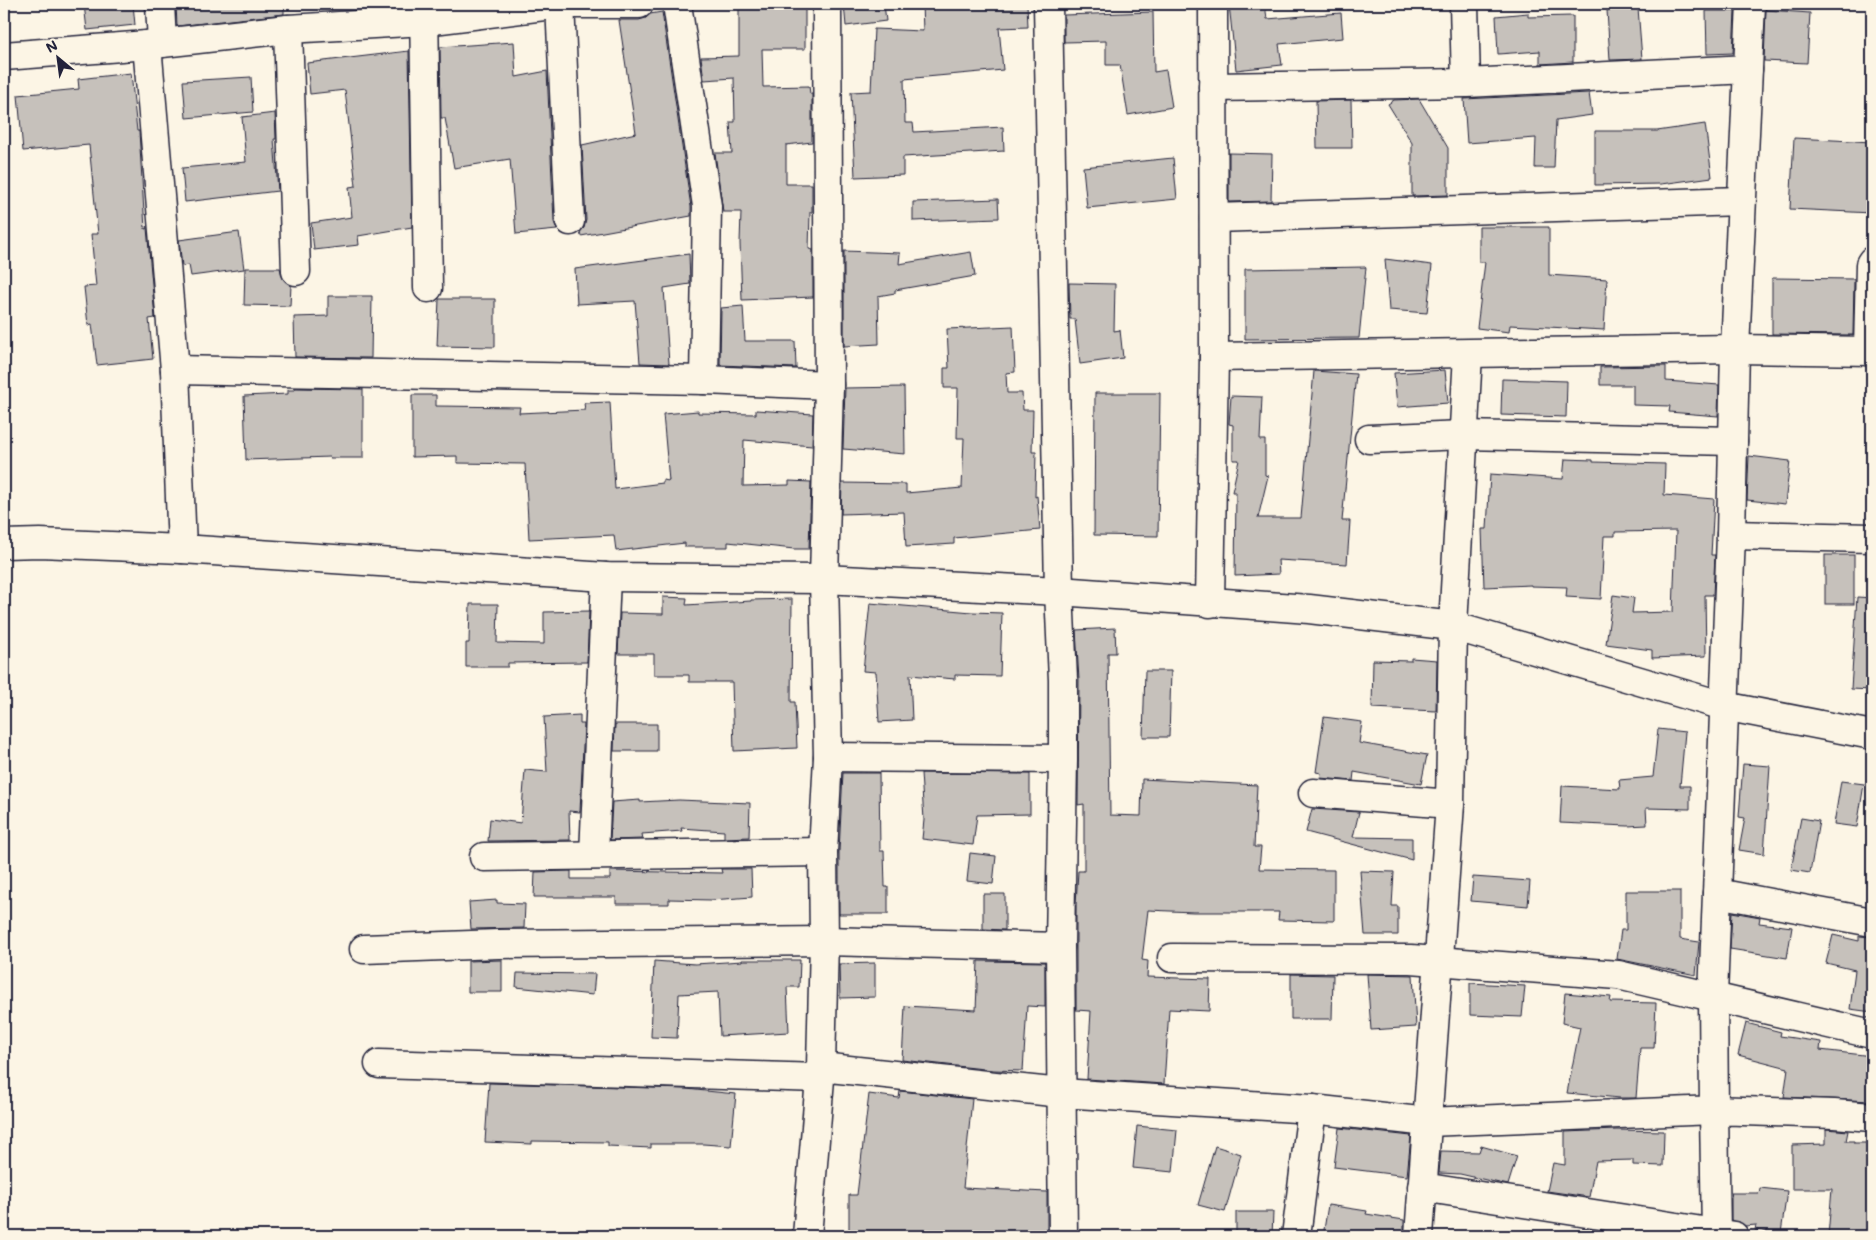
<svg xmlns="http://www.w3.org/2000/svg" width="1876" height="1240" viewBox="0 0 1876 1240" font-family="Mali,sans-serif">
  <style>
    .building { fill: #c6c1bb; stroke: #22223b }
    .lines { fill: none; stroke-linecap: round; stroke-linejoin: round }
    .minor-casing { stroke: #22223b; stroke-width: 31 }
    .minor { stroke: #fcf5e5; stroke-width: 28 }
  </style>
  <rect width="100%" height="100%" fill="#fcf5e5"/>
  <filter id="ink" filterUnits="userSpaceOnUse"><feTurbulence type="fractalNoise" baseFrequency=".02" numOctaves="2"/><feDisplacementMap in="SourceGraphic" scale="10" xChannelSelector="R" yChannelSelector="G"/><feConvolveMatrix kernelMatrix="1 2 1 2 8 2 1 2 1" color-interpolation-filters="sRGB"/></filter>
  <g filter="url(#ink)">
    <g class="building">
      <polygon points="84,4 133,4 135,25 87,30"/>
      <polygon points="176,4 284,4 284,14 177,26"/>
      <polygon points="739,4 805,4 805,49 762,49 763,87 809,86 810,94 812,94 812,142 786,145 786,184 812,184 812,212 810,212 809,249 813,250 813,297 742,300 740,243 741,212 723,212 715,153 732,153 730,122 735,122 734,78 704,80 701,57 739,56"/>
      <polygon points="844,4 884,4 886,21 846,26"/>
      <polygon points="922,4 1027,4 1028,27 999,28 1003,70 904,79 905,123 913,123 914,132 1003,127 1004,151 903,157 903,175 855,177 851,92 871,91 874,29 923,31"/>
      <polygon points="1229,4 1265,4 1267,19 1341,13 1343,38 1279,44 1282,65 1236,70"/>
      <polygon points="1638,8 1642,59 1610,60 1607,10"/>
      <polygon points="1766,10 1810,13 1807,63 1764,61"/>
      <polygon points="1706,11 1735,11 1733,53 1707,54"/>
      <polygon points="662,12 691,207 691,216 581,236 580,232 584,228 586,220 582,145 636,133 619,20 639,20 646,18 650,14"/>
      <polygon points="1153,12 1154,72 1166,70 1172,107 1128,115 1120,65 1106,65 1106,41 1064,42 1064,15"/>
      <polygon points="1528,13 1528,17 1573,16 1573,62 1540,64 1540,51 1498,54 1496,16"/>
      <polygon points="514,42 516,77 547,71 554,222 557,230 516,234 510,159 454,168 445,118 441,118 440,47"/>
      <polygon points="409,51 412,227 358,236 359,245 314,250 311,223 352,217 349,187 356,186 345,90 310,94 307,63"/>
      <polygon points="131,73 137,131 139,131 145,229 147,228 155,318 149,319 153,359 97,365 92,324 88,325 84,287 96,286 91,234 98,234 89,145 23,151 18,95 79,89 78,79"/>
      <polygon points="251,77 253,112 186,118 183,81"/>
      <polygon points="1589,93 1592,115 1556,120 1554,168 1535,168 1536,138 1467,143 1464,99"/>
      <polygon points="1419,99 1448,148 1448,195 1412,196 1412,143 1388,104 1394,100"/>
      <polygon points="1351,100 1352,148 1317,148 1316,101"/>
      <polygon points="275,113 276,139 274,139 278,191 185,202 182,168 246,162 242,117"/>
      <polygon points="1705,124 1712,177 1661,184 1595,185 1595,131 1657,131"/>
      <polygon points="1794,138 1872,142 1872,213 1790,209"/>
      <polygon points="1229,153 1272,154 1271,201 1229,202"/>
      <polygon points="1173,158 1177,199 1087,208 1083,167"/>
      <polygon points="998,199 999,218 913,221 913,202"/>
      <polygon points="1479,227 1549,227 1549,275 1607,279 1604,330 1510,325 1509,332 1477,328 1485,262 1479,262"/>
      <polygon points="239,232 244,269 191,276 189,265 182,266 179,240"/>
      <polygon points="844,251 900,253 899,264 971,252 975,276 895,290 895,293 878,296 879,344 844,346"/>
      <polygon points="689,254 690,284 664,288 669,364 640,363 635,301 577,304 575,269"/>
      <polygon points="1385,259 1432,265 1427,313 1389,310"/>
      <polygon points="1366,267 1359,338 1245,339 1245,269"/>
      <polygon points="245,268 280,268 283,279 291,285 290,306 244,305"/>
      <polygon points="1772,278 1854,279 1853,335 1772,334"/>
      <polygon points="1069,283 1115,284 1114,331 1120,330 1123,358 1080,364 1075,319 1070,319"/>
      <polygon points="328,296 372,296 371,358 295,357 294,317 328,316"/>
      <polygon points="439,299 495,299 495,347 437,346"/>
      <polygon points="743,306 745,341 795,341 796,368 720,365 721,308"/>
      <polygon points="1013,326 1015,372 1006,373 1007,393 1022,393 1023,410 1033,410 1032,452 1036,452 1035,497 1037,496 1040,530 954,538 954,544 906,547 904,512 841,514 842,483 906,484 906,493 962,488 964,438 957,438 958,388 944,388 944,368 949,368 947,329"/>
      <polygon points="1666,366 1666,381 1719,385 1718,416 1669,412 1670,406 1633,405 1633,385 1600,385 1600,367"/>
      <polygon points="1445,370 1448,403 1397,407 1394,373"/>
      <polygon points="1314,371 1356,374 1342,521 1350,521 1347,564 1278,560 1279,574 1235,576 1236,492 1232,492 1239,460 1233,460 1233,425 1229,424 1231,396 1262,397 1260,440 1265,440 1265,475 1268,476 1258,518 1301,518"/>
      <polygon points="1502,379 1567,381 1566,417 1501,415"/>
      <polygon points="904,387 905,454 843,449 845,388"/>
      <polygon points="295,388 363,389 363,458 330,458 330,457 246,460 244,396 288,394 288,390 295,390"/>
      <polygon points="1095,393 1160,393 1158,536 1094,535"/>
      <polygon points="412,395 436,395 436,406 520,407 519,413 585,410 584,403 610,402 615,489 663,483 663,480 669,481 663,414 698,411 698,413 756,414 756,410 813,414 812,446 744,440 743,486 789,485 789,481 811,482 809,549 794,549 728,542 728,547 685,547 685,543 616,551 614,535 529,539 525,464 457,463 457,456 412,457"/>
      <polygon points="1749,456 1790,461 1785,504 1747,500"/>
      <polygon points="1565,459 1593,460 1593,462 1665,464 1664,495 1714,499 1711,555 1715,555 1713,595 1705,595 1706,656 1652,658 1652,650 1606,644 1613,595 1634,598 1632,613 1673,612 1676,531 1615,532 1615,536 1604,536 1601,599 1566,597 1567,587 1531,586 1531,585 1484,587 1482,529 1487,529 1490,474 1563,479"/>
      <rect x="1825" y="555" width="29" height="49"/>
      <polygon points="663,597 687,598 686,605 751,601 751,600 792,599 791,702 795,702 797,748 734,751 732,682 689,682 689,675 654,675 654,654 618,654 620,613 663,614"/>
      <polygon points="1857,597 1872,598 1872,690 1851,689"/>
      <polygon points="870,603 972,612 1002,613 1000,676 955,675 955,679 910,675 912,720 879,722 876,672 863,671"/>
      <polygon points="470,604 498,604 497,643 544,644 544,612 589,611 587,662 508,663 508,667 466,667 466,643 469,643"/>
      <polygon points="1115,628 1116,653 1108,653 1110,815 1141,816 1142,779 1257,785 1254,847 1261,847 1259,869 1334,870 1334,921 1278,920 1279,912 1193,912 1148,910 1142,960 1148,961 1147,977 1210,979 1209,1011 1169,1009 1164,1084 1087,1079 1091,1011 1076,1010 1076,904 1078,871 1084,871 1084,804 1078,805 1079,680 1076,630"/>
      <polygon points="1411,658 1437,660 1436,711 1372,708 1373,660 1411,661"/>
      <polygon points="1145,671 1171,671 1169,737 1143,737"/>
      <polygon points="580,715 580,724 584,724 580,812 569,811 570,840 488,841 490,819 521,823 525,770 547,772 544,717"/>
      <polygon points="1324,717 1362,722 1359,743 1427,755 1421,784 1354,772 1353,781 1320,778 1321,773 1316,772"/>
      <polygon points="615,724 657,724 657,751 614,751"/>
      <polygon points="1658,729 1685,732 1680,786 1690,786 1690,809 1646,808 1647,825 1628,826 1560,823 1562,786 1620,789 1619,780 1653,777"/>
      <polygon points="1743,764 1770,766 1764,854 1739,850 1745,818 1739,817"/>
      <polygon points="843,773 879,773 880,851 884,851 885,887 888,887 888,914 839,914 839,852"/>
      <polygon points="921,773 1030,774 1030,814 977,815 973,845 922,839 924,820"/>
      <polygon points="1841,781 1864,784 1857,827 1834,824"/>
      <polygon points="640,800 640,802 679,800 750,803 749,837 724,838 724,831 681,828 682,831 642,834 643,839 610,840 612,802"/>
      <polygon points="1312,809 1359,812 1353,837 1412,838 1412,860 1306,832"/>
      <polygon points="1801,818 1819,821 1810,873 1791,870"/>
      <polygon points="970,853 996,856 993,884 967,881"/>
      <polygon points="721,869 751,869 752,897 711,900 669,899 669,904 616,904 616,897 534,897 535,872 571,871 571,879 610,879 610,871 722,873"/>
      <polygon points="1360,871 1394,872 1392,906 1398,906 1398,935 1365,935"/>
      <polygon points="1473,877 1530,881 1528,906 1471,901"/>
      <polygon points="1626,891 1680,891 1680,939 1699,942 1696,975 1617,959 1621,930 1626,930"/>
      <polygon points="983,894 1005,894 1005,930 983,929"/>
      <polygon points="497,900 497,903 525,904 524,928 471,929 469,902"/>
      <polygon points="1732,912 1760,917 1759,923 1792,927 1787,958 1730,949"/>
      <polygon points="1833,935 1859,941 1859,936 1872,937 1872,1012 1850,1009 1855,970 1826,963"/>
      <polygon points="502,960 502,992 468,992 468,961"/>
      <polygon points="742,960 800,960 799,987 787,987 789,1032 720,1036 718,992 679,994 677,1038 651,1037 654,961 695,964 742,961"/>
      <polygon points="978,961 1045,962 1045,1007 1027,1006 1023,1071 993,1070 902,1060 905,1006 976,1010"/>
      <polygon points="875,963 875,997 840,998 839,964"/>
      <polygon points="517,973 595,974 593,995 516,987"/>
      <polygon points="1291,974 1333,975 1332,1019 1291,1019"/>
      <polygon points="1367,974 1413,975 1416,1027 1371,1030"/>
      <polygon points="1470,983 1525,986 1522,1017 1470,1015"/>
      <polygon points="1565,993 1611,997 1610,1002 1656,1003 1654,1048 1640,1048 1636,1098 1620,1098 1567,1093 1580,1027 1562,1023"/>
      <polygon points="1746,1023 1781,1032 1780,1036 1821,1042 1820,1050 1872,1056 1872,1101 1784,1097 1788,1068 1738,1055"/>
      <polygon points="489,1083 686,1089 736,1094 731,1146 703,1144 651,1144 651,1148 608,1146 608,1142 532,1141 532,1144 485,1142"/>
      <polygon points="900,1091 972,1099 963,1188 1047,1192 1047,1236 849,1236 849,1195 857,1195 869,1094 899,1098"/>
      <polygon points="1137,1126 1177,1130 1173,1172 1133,1168"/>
      <polygon points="1339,1128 1411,1136 1407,1176 1334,1167"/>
      <polygon points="1826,1129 1848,1131 1846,1141 1854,1141 1854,1143 1872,1143 1872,1236 1828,1236 1832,1189 1792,1189 1792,1145 1826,1144"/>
      <polygon points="1617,1130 1664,1131 1663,1166 1633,1165 1633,1160 1596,1161 1589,1197 1547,1191 1553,1163 1565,1165 1565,1132"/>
      <polygon points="1215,1146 1241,1154 1225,1212 1198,1205"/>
      <polygon points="1481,1146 1517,1156 1508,1185 1460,1174 1439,1173 1441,1151 1479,1152"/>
      <polygon points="1760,1188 1787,1191 1781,1233 1755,1230 1756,1225 1745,1226 1731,1220 1731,1193 1759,1193"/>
      <polygon points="1328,1205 1367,1211 1366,1214 1404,1220 1404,1236 1323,1236"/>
      <polygon points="1236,1212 1273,1212 1272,1236 1236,1236"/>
    </g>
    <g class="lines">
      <g class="minor-casing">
        <g id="minor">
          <polyline points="160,4 162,43 147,45 175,370 182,549"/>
          <polyline points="424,4 428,288"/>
          <polyline points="560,4 570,221"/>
          <polyline points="677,4 707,206 704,380"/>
          <polyline points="1048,4 1059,591 1063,680 1063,759 1060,947 1063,1236"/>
          <polyline points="1464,4 1466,83"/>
          <polyline points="288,29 296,271"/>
          <polyline points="162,43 288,29 425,21 560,4 639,4"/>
          <polyline points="4,56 147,45"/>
          <polyline points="1213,87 1466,83 1748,69"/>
          <polyline points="1214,218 1741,201"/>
          <polyline points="1868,351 1870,264 1872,261"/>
          <polyline points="1214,357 1735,349 1872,351"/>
          <polyline points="175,370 704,380 829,385"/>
          <polyline points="1369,439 1463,435 1733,441"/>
          <polyline points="1731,535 1872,538"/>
          <polyline points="4,544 40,543 182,549 606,577 824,579 1059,591 1309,609 1453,626 1724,706 1872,735"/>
          <polyline points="1210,603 1214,357 1213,4"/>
          <polyline points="828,757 1063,759"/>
          <polyline points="1313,793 1450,804 1453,626 1468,354"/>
          <polyline points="594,855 606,577"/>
          <polyline points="484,857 823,852"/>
          <polyline points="1717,893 1872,922"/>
          <polyline points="364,949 498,944 824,941 1060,947"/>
          <polyline points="1172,958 1411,959 1618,975 1872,1034"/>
          <polyline points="379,1064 820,1078"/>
          <polyline points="821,1067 1061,1093 1312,1109 1428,1122 1714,1110 1713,996 1731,535 1735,349 1751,4"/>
          <polyline points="1422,1187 1734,1236"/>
          <polyline points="807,1236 821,1067 824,941 823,852 828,757 824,579 829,385 827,4"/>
          <polyline points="1296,1236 1312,1109"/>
          <polyline points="1419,1236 1450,804"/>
          <polyline points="1716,1236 1714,1110 1834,1114 1872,1117"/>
        </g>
      </g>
      <use href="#minor" class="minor"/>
    </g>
  </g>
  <rect width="1876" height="1240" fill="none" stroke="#fcf5e5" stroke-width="20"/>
  <rect x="10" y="10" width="1856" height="1220" fill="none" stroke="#22223b" stroke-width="2" filter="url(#ink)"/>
  <g transform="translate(58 58) rotate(331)" stroke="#fcf5e5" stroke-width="4" paint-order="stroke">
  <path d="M0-4L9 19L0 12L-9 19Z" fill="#22223b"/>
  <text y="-8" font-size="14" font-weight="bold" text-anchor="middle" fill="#22223b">N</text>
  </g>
</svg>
